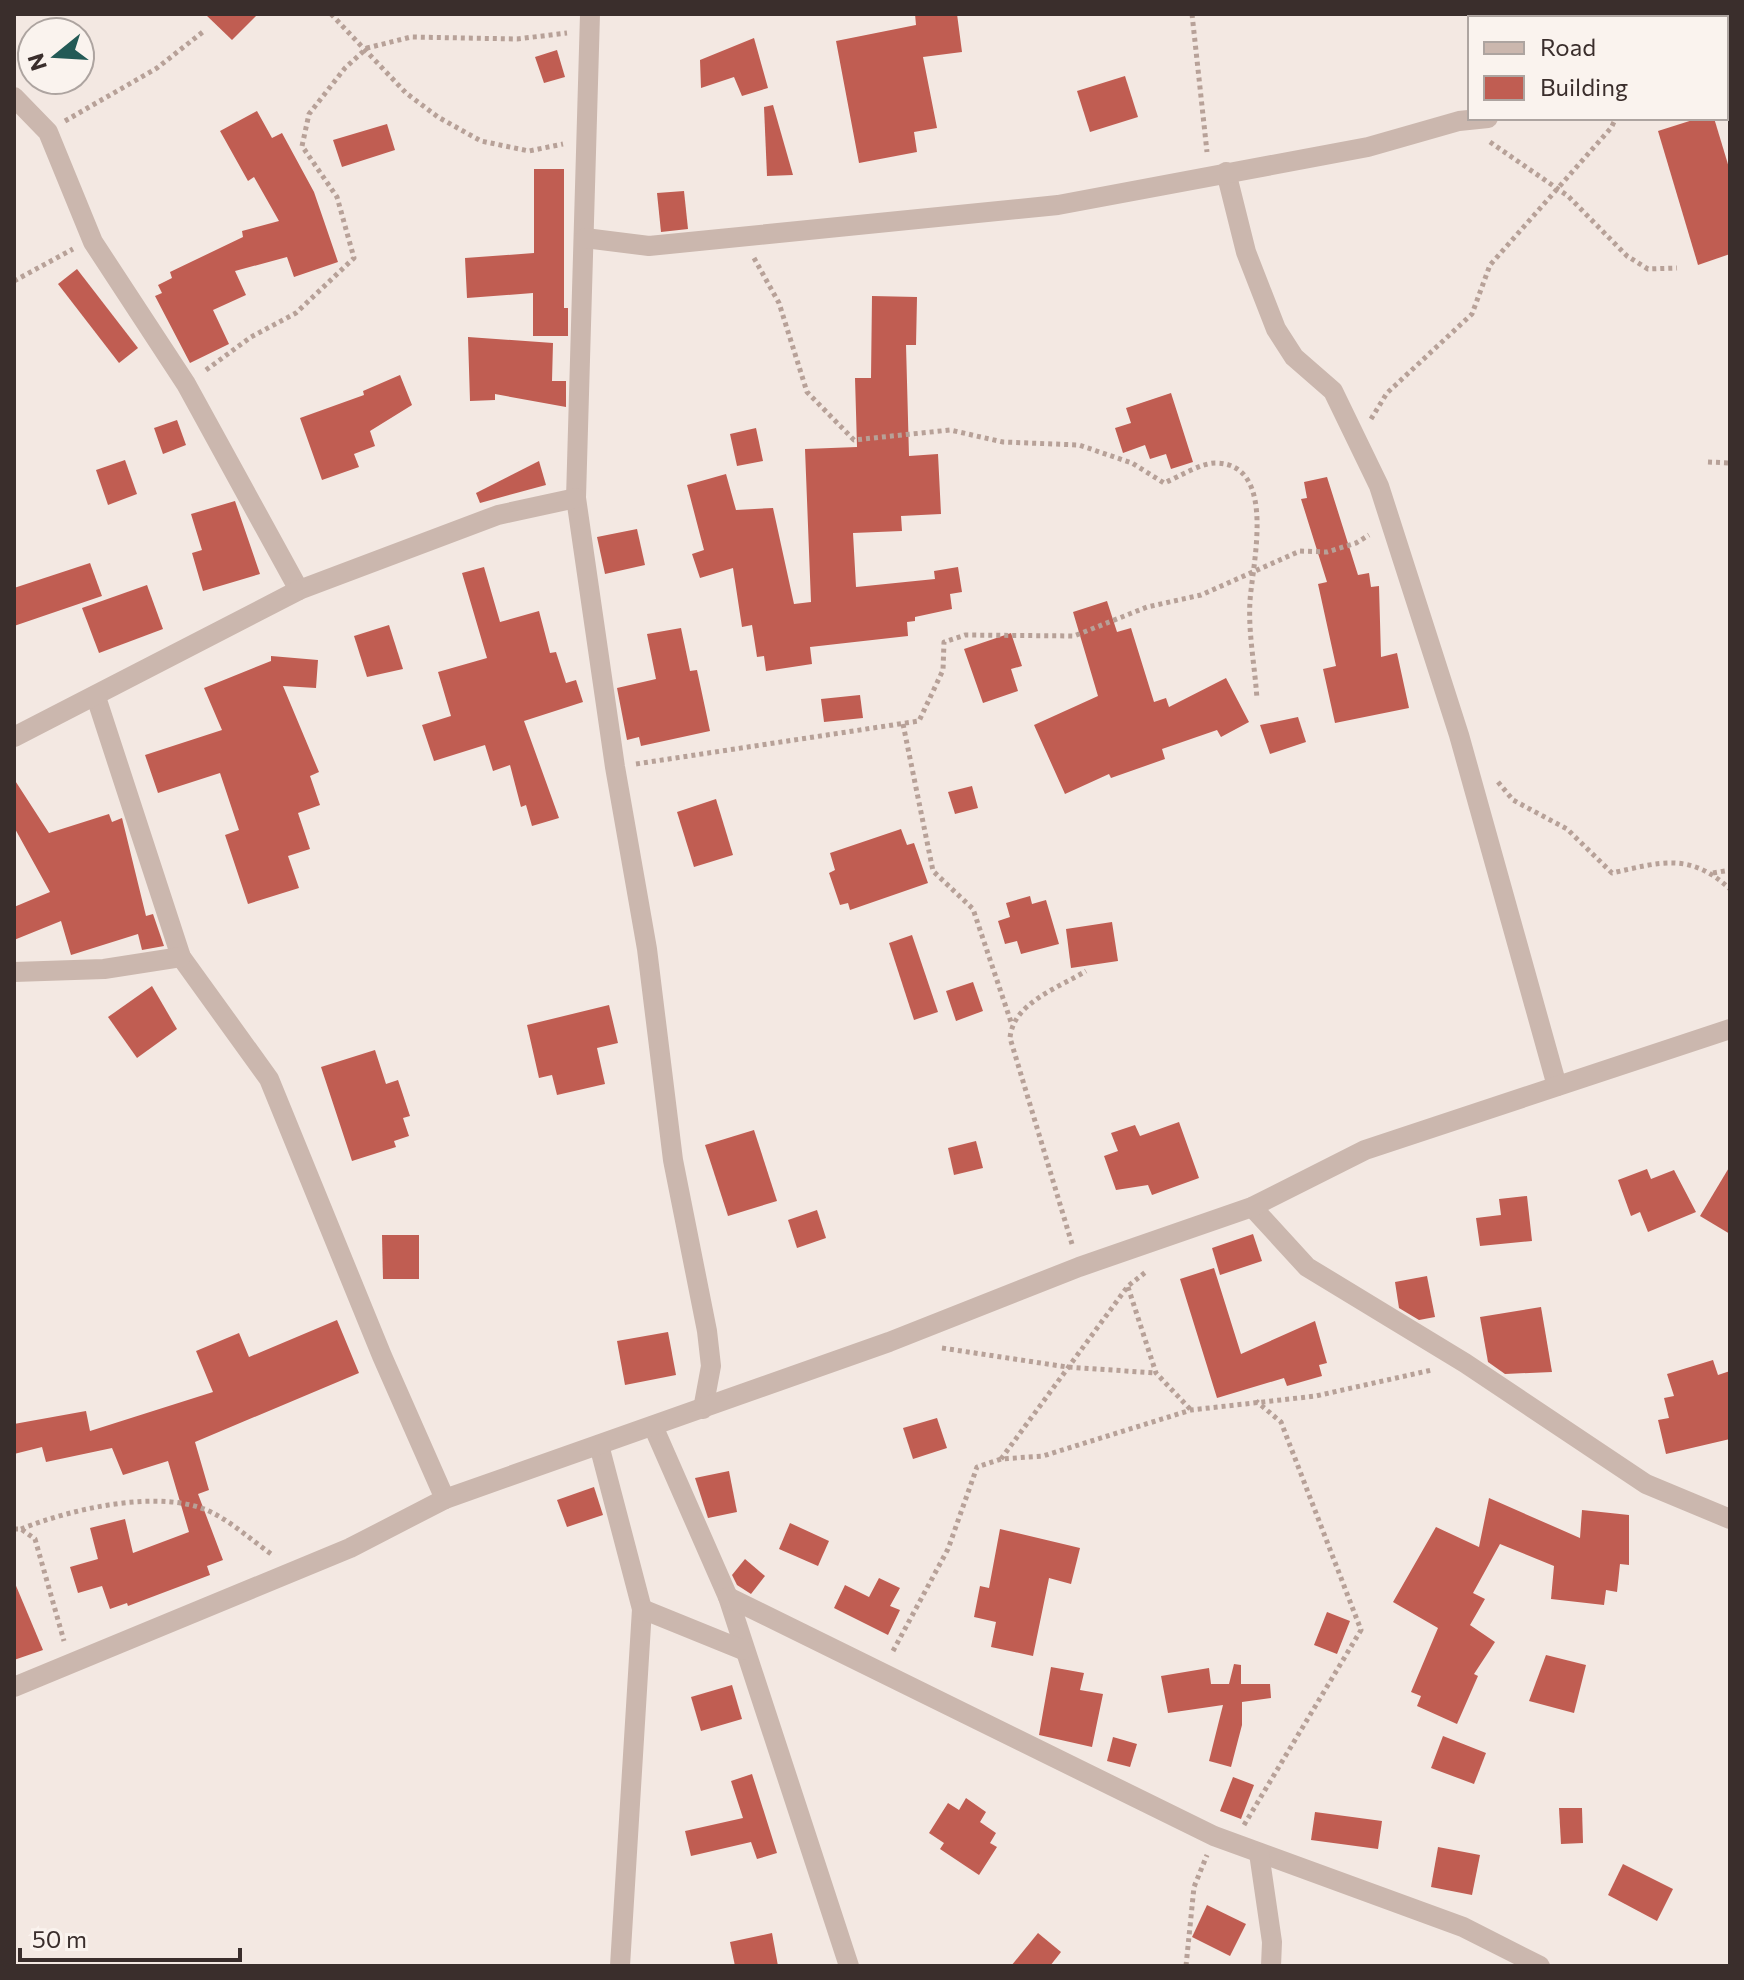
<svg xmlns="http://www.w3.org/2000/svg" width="1744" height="1980" viewBox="0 0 1744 1980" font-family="Commissioner,sans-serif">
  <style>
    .building { fill: #c05d52 }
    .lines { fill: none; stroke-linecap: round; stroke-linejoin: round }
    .path { stroke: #b7a198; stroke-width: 5; stroke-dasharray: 4 4; stroke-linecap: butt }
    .minor { stroke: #cbb7ae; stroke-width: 20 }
  </style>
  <rect width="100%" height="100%" fill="#f3e8e2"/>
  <g class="building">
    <polygon points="205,14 258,14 232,40"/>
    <polygon points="915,14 957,14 962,52 923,57 937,128 914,132 917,152 859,163 836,41 916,25"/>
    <polygon points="754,38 768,88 742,96 734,77 701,88 700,60"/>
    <polygon points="557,50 565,77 544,83 535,57"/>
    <polygon points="1125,76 1138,117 1090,132 1077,91"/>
    <polygon points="773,105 793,175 767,176 764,107"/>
    <polygon points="257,111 272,138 282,133 314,192 338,262 294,277 287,257 235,271 246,295 213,310 229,344 190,363 155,296 162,293 158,285 172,278 170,272 243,237 242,231 279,221 254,177 248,181 220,131"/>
    <polygon points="1699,118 1714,118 1730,171 1730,254 1698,265 1658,131"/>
    <polygon points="387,124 395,150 342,167 333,140"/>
    <polygon points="534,169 564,169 564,308 568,308 568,336 533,336 533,293 467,298 465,258 534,253"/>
    <polygon points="684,191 688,229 661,232 657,193"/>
    <polygon points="77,269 138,348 119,363 58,284"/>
    <polygon points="872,296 917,297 916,345 906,345 909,456 938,454 941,514 901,516 902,531 853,533 856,587 935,579 934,571 958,567 962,592 950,594 952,609 915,617 915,621 907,622 908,636 810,647 812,664 766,671 764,656 757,657 752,625 742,627 733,568 700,578 692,554 704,550 687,485 726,474 736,510 773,508 794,604 811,602 805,449 857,447 855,378 871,378"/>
    <polygon points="468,337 553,343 552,381 566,381 566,407 495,394 495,400 470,401"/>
    <polygon points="400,375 412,405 370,431 375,446 354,454 359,467 322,480 300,418 364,395 363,391"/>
    <polygon points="1171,393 1193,462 1171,469 1166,454 1150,459 1145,445 1123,453 1115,428 1131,423 1126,408"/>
    <polygon points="177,420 186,445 163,454 154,428"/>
    <polygon points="756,428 763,461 737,466 730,434"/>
    <polygon points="125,460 137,494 108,505 96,470"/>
    <polygon points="539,461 546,485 480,503 476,493"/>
    <polygon points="1327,477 1358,575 1369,573 1371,587 1379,586 1381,657 1397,653 1409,708 1335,723 1323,669 1336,666 1318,584 1327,582 1301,499 1307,498 1304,482"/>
    <polygon points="235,501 260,574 203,591 192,553 202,550 191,514"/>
    <polygon points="637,529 645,565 605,574 597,537"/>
    <polygon points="90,563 102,596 14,626 14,588"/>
    <polygon points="484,567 500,622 539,611 550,653 556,652 566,683 576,680 583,702 524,721 559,818 532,826 526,805 521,807 510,765 493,771 485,745 434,761 422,725 451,716 438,672 487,658 462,573"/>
    <polygon points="147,585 163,629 99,653 82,608"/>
    <polygon points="1107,601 1117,632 1131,628 1154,702 1166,698 1169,707 1226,678 1249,722 1221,737 1217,730 1162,749 1165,759 1111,778 1109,774 1065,794 1034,725 1098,696 1073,612"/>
    <polygon points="389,625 403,669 367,677 354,636"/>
    <polygon points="681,628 690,671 697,670 710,731 641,746 639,737 627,740 617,688 656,679 647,634"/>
    <polygon points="1011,633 1022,666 1011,669 1018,691 983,703 964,649"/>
    <polygon points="271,656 318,660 316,688 283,686 319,772 310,776 320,805 298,813 310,849 288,856 299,888 248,904 225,835 239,830 220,773 158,793 145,755 222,730 204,688 271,661"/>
    <polygon points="860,695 863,718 824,722 821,699"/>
    <polygon points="1298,717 1306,742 1270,754 1260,725"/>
    <polygon points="14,779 49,833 109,814 112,822 122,818 146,916 153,914 164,946 142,950 138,934 71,955 61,921 14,940 14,907 50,892 14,827"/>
    <polygon points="972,786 978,808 955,814 948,792"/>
    <polygon points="716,799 733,855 694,867 677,812"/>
    <polygon points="901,829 907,845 914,843 928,883 850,910 848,903 840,905 829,873 835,870 830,853"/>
    <polygon points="1030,896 1032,904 1046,900 1059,944 1021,954 1017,941 1005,944 998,921 1010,917 1006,903"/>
    <polygon points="1112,922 1118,961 1071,968 1066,929"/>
    <polygon points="912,935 938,1012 914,1020 889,943"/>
    <polygon points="973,982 983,1011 956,1021 946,991"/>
    <polygon points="152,986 177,1029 137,1058 108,1017"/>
    <polygon points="609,1005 618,1043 597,1048 605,1084 557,1095 552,1075 539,1078 527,1025"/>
    <polygon points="375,1050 386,1084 398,1080 410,1116 403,1118 409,1136 394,1141 396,1147 352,1161 321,1067"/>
    <polygon points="1179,1122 1199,1178 1152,1195 1148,1185 1116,1190 1104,1156 1118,1151 1111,1133 1135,1125 1140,1136"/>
    <polygon points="754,1130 777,1201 728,1216 705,1145"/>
    <polygon points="976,1141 983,1168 954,1175 948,1148"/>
    <polygon points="1730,1166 1730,1234 1700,1216"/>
    <polygon points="1647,1169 1651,1179 1674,1170 1696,1212 1648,1232 1640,1212 1631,1216 1618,1180"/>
    <polygon points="1527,1196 1532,1241 1480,1246 1476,1218 1501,1215 1499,1199"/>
    <polygon points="817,1210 826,1238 797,1248 788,1220"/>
    <polygon points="1253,1234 1262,1261 1220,1275 1212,1248"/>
    <polygon points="382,1235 419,1235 419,1279 383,1279"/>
    <polygon points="1214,1268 1241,1354 1315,1321 1327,1363 1319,1365 1322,1376 1287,1386 1284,1378 1217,1398 1180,1279"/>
    <polygon points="1427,1276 1435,1317 1419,1320 1399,1308 1395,1282"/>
    <polygon points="1541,1307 1552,1372 1505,1374 1488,1362 1480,1317"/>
    <polygon points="337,1320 359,1373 195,1442 209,1490 198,1494 223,1560 207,1566 210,1575 128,1606 127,1603 110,1609 102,1586 78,1593 70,1567 98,1559 90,1528 125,1519 133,1553 189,1532 168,1461 123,1475 112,1448 46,1462 42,1447 14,1454 14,1424 86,1411 90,1431 213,1392 196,1351 239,1333 249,1357"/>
    <polygon points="668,1332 676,1375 625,1385 617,1341"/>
    <polygon points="1713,1360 1718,1375 1730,1371 1730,1439 1666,1454 1658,1420 1669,1418 1664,1398 1674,1396 1667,1374"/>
    <polygon points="937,1418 947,1448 913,1459 903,1428"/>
    <polygon points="729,1471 737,1512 708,1518 695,1478"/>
    <polygon points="594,1487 603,1515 567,1527 557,1500"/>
    <polygon points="1489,1498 1580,1538 1582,1510 1629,1515 1629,1565 1620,1564 1617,1592 1606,1590 1604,1605 1551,1599 1554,1566 1500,1544 1473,1593 1485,1599 1470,1625 1495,1642 1474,1674 1478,1676 1457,1724 1417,1706 1421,1696 1411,1692 1438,1628 1393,1602 1436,1527 1479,1547"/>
    <polygon points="790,1523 829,1541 818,1566 779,1549"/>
    <polygon points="1000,1529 1080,1548 1071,1584 1049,1578 1033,1656 991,1647 996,1622 974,1617 980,1586 989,1588"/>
    <polygon points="745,1559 765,1576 751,1594 737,1585 732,1575"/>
    <polygon points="879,1578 900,1588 890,1606 900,1610 888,1635 834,1608 845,1585 869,1597"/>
    <polygon points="14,1581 43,1650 14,1660"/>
    <polygon points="1327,1612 1350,1621 1337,1654 1314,1645"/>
    <polygon points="1546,1655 1586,1665 1574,1713 1529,1701"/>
    <polygon points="1234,1664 1241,1665 1241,1684 1270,1684 1271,1698 1242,1702 1242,1725 1231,1767 1209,1761 1223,1705 1168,1713 1161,1676 1209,1668 1211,1684 1229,1684"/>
    <polygon points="1051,1667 1084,1673 1080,1690 1103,1694 1092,1747 1039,1735"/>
    <polygon points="732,1685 742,1719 701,1731 691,1697"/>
    <polygon points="1443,1736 1486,1753 1474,1784 1431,1768"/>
    <polygon points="1113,1737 1137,1744 1130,1767 1107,1761"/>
    <polygon points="752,1774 777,1853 757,1859 751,1842 691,1856 685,1831 743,1818 731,1781"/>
    <polygon points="1233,1777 1254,1785 1241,1819 1220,1811"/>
    <polygon points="966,1798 986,1812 980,1822 996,1833 990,1843 997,1847 979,1875 940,1849 944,1843 929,1833 948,1803 959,1810"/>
    <polygon points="1559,1808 1582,1808 1583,1843 1561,1844"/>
    <polygon points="1315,1812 1382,1821 1378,1849 1311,1840"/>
    <polygon points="1438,1847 1480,1855 1472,1895 1431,1887"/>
    <polygon points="1623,1864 1673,1889 1657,1921 1608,1895"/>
    <polygon points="1207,1905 1246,1924 1230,1956 1192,1937"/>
    <polygon points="772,1933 778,1966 735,1966 730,1942"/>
    <polygon points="1038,1933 1061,1952 1050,1966 1011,1966"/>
  </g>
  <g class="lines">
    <g class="path">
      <polyline points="331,14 406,93 438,117 481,141 529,151 563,144"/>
      <polyline points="1192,14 1207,152"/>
      <polyline points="65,121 157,68 204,31"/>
      <polyline points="1490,142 1568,196 1627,256 1648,269 1677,268"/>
      <path d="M754 258 779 303 807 392 854 440 950 430 1003 442 1079 445 1132 463 1164 483C1179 477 1200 463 1216 463 1278 464 1252 566 1250 601 1248 633 1255 667 1257 699"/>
      <polyline points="14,281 73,249"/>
      <polyline points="206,370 251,337 296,313 354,258 337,197 302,146 309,114 345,68 367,48 411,37 517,39 567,33"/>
      <polyline points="1371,419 1387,393 1472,314 1490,265 1611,128 1616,118"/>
      <polyline points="1708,462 1730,463"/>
      <polyline points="903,724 933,871 973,909 1011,1022"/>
      <polyline points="636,764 919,721 943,670 944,642 965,635 1074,636 1147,607 1201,595 1300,551 1327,552 1356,543 1369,535"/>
      <path d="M1498 782 1513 800 1567 829 1612 873C1661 862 1690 852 1730 889"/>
      <polyline points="1713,873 1730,870"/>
      <path d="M1072 1244 1010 1038C1013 1003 1058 988 1086 971"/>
      <polyline points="1128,1287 1156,1373 1191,1410"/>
      <polyline points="942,1348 1067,1367 1156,1373"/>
      <polyline points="1001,1459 1128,1286 1147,1271"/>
      <polyline points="14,1529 21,1529 35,1539 64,1641"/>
      <path d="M21 1529C71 1509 163 1487 213 1513 234 1524 254 1542 274 1556"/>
      <polyline points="893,1651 948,1549 977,1467 1001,1459 1043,1456 1191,1410 1316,1396 1432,1370"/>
      <polyline points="1244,1825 1361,1630 1281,1422 1256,1401"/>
      <polyline points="1186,1966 1194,1887 1207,1855"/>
    </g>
    <g class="minor">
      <polyline points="590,14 576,498 615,767 647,949 673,1160 707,1331 711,1366 703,1409"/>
      <polyline points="1701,18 1702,14"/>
      <polyline points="1726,68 1730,67"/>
      <polyline points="14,97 48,132 93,242 186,384 299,590"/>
      <polyline points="1226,172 1246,252 1276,329 1294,357 1333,391 1379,486 1459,735 1557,1086"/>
      <polyline points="585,238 649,246 1058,205 1368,147 1459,121 1488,118"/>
      <polyline points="96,697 181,957 269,1079 382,1356 445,1499"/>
      <polyline points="14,737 299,590 498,515 576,498"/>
      <polyline points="14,972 104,969 181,957"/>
      <polyline points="1252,1207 1307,1267 1465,1363 1646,1484 1730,1519"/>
      <polyline points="653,1426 728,1597 849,1966"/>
      <polyline points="599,1445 642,1609 620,1966"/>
      <polyline points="728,1597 1214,1836 1463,1927 1540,1966"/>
      <polyline points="642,1609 743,1650"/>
      <polyline points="14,1687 350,1548 445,1499 889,1342 1079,1267 1252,1207 1365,1150 1730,1029"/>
      <polyline points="1259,1853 1272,1942 1271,1966"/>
    </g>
  </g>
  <rect width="1744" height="1980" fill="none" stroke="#3a2e2c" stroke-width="32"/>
  <rect x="1468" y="16" width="260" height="104" fill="#faf3ee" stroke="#ada4a0" stroke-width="2"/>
  <rect x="1484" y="42" width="40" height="12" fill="#cbb7ae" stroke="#ada4a0" stroke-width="2"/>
  <text x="1540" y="56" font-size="24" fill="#3a2e2c">Road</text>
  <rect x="1484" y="76" width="40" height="24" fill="#c05d52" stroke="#ada4a0" stroke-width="2"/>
  <text x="1540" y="96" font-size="24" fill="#3a2e2c">Building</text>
  <g transform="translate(56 56) rotate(252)"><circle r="38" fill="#faf3ee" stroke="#ada4a0" stroke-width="2"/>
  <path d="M0-6L14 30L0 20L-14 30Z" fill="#235a56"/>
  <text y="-12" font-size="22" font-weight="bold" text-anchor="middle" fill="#3a2e2c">N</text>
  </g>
  <path d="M20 1948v12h220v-12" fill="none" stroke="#3a2e2c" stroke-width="4"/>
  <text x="32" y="1948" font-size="24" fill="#3a2e2c" stroke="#faf3ee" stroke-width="6" paint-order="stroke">50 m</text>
</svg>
